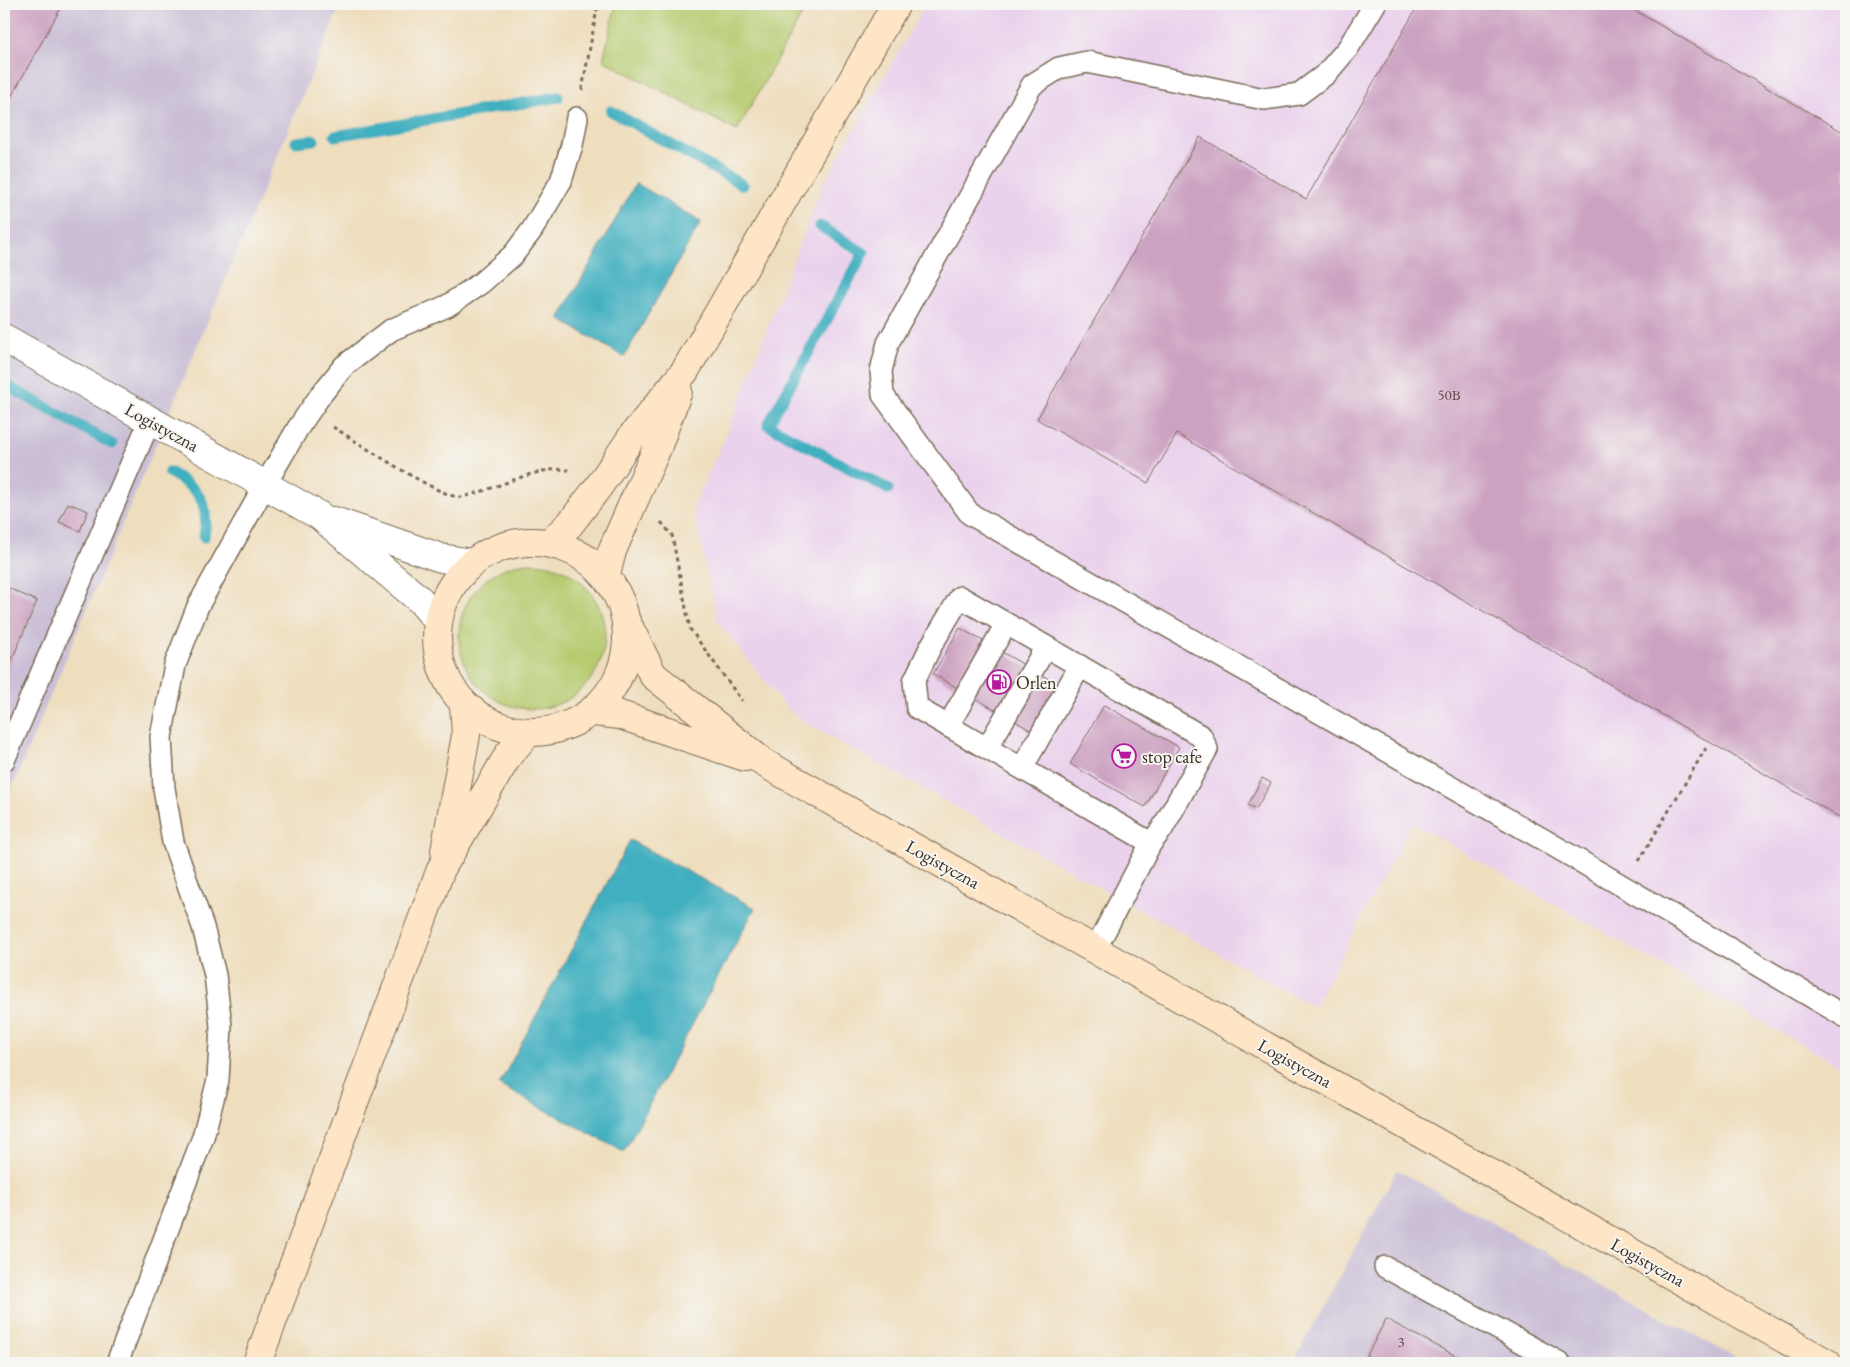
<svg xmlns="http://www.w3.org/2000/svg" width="1850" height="1367" viewBox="0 0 1850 1367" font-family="'EB Garamond',serif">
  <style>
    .built { fill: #ead1ec }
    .industrial { fill: #cabfd6 }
    .green { fill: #b6ca6e; stroke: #787a46 }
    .water { fill: #41afbf; stroke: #3e6c6e }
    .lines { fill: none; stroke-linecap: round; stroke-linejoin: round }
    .stream { stroke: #41afbf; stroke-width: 11 }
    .building { fill: #cca1c1 }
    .lane-casing { stroke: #7a6956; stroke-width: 24 }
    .street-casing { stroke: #7a6956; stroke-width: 30 }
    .secondary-casing { stroke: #7a6956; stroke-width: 30 }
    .path { stroke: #7a6956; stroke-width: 3; stroke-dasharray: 4 4; stroke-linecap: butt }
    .lane { stroke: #fff; stroke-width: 21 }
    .street { stroke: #fff; stroke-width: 28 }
    .secondary { stroke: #fde5c5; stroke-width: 28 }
    .labels { text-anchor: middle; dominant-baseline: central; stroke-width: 4; stroke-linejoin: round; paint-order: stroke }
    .number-label { font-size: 15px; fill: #5f4847 }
    .street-label { font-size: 18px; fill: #3b2a1e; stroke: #f6f6f2 }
    .poi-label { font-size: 18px; fill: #3b2a1e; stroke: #f6f6f2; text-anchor: start }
  </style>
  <rect width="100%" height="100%" fill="#f6f6f2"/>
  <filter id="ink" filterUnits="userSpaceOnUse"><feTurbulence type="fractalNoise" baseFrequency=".02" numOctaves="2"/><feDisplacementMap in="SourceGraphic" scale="10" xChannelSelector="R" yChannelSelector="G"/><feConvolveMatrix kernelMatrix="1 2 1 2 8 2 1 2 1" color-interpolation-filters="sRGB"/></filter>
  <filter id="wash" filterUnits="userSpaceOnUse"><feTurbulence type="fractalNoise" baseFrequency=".0096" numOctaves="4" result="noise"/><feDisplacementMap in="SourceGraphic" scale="20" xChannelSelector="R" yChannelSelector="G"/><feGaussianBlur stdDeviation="1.12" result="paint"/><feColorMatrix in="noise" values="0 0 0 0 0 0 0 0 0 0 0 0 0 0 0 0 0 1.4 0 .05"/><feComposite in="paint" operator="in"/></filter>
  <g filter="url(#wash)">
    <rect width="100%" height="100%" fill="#efdebe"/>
    <polygon class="built" points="926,4 1846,4 1846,1070 1412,823 1314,1007 816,729 787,709 718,622 693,507 726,436 822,186"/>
    <g class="industrial">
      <polygon points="4,4 341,4 4,806"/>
      <polygon points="1397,1170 1745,1363 1293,1363"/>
    </g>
    <g class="green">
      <polygon points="616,4 808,4 737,131 603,60"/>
      <circle cx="532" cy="636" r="73"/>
    </g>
    <g class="water">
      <polygon points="636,183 701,222 624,357 559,319"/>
      <polygon points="630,840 755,908 624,1152 499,1085"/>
    </g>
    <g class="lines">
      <g class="stream">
        <polyline points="611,111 743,185"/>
        <polyline points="335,136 558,97"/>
        <polyline points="296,142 314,140"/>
        <polyline points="820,226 864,253 768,425 888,489"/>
        <polyline points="4,384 112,444"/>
        <path d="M169 472C199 490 210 501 204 537"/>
      </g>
    </g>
    <g id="blocks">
      <g class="building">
        <polygon points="4,4 63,4 6,106 4,105"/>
        <polygon points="1419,4 1624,4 1846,134 1846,821 1177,434 1148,483 1037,419 1200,137 1306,199"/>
        <polygon points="68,503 88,511 80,531 59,522"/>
        <polygon points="4,586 37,601 4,678"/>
        <polygon points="960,628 1066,689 1039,735 933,674"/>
        <polygon points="1104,705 1179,747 1145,807 1070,764"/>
        <polygon points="1262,778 1271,783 1256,809 1248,805"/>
        <polygon points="1386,1319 1469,1363 1363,1363"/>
      </g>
    </g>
  </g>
  <g filter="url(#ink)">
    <use href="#blocks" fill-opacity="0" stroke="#7a6956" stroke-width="1"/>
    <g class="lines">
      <g class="lane-casing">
        <g id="lane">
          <polyline points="1375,4 1348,48 1326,74 1299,94 1264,99 1087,62 1059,68 1032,85 888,343 881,371 883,395 970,514 1544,840 1846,1017"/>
          <polyline points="948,726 1006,624"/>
          <polyline points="987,748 1046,647"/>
          <polyline points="4,760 150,420"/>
          <polyline points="1022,768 1080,666"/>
          <polyline points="1095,950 1151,843 1162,829 1207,749 1201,736 960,597 931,646 914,681 917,708 1151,843"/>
          <polyline points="1385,1267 1560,1363"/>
          <polyline points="117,1363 203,1137 218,1080 221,1026 215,975 203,927 173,842 164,788 161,737 175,665 198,606 265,485 298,428 320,396 344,366 391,330 447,306 481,283 513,255 532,230 561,181 572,145 577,118"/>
        </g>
      </g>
      <g class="street-casing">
        <g id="street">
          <polyline points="4,338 320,516 420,600 437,620"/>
          <polyline points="334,521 441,558 471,563"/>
        </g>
      </g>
      <g class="secondary-casing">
        <g id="secondary">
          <circle cx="532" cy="637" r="95"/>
          <polyline points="549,543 570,524 599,486 633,435 685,371 896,4"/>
          <polyline points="606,575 612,551 657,448 678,391"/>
          <polyline points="628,625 653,675 764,763 1827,1363"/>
          <polyline points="594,712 620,715 745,757"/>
          <polyline points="445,851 466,735 464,705"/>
          <polyline points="257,1363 441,869 509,754 528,733"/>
        </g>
      </g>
      <g class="path">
        <polyline points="582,90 598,4"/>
        <path d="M333 427C353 439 443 500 461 497 494 491 536 465 569 470"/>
        <polyline points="661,522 672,535 690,629 742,701"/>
        <polyline points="1639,861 1706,748"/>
      </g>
      <use href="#lane" class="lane"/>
      <use href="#street" class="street"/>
      <use href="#secondary" class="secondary"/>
    </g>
  </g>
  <defs>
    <g id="fuel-ring" transform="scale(1.25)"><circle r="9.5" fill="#f6f6f2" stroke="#b5179e" stroke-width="1.5"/><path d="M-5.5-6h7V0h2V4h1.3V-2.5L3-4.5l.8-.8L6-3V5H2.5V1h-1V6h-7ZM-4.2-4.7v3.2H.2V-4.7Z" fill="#b5179e"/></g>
    <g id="supermarket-ring" transform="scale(1.25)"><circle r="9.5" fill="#f6f6f2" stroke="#b5179e" stroke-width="1.5"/><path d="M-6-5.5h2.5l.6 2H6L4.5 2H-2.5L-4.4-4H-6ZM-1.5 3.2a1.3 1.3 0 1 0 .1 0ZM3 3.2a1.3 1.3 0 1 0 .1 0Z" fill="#b5179e"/></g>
  </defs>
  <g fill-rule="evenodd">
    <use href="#fuel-ring" x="999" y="682"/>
    <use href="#supermarket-ring" x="1124" y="756"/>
  </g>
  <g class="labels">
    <g class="number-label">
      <text x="1449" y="394">50B</text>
      <text x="1401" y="1341">3</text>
    </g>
    <g class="street-label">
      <text transform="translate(162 427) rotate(29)">Logistyczna</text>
      <text transform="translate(943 864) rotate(29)">Logistyczna</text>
      <text transform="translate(1295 1063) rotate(29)">Logistyczna</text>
      <text transform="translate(1648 1262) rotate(29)">Logistyczna</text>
    </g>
    <g class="poi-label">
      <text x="1016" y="682">Orlen</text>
      <text x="1142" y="756">stop cafe</text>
    </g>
  </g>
  <rect width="1850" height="1367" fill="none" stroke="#f6f6f2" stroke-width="20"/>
</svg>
